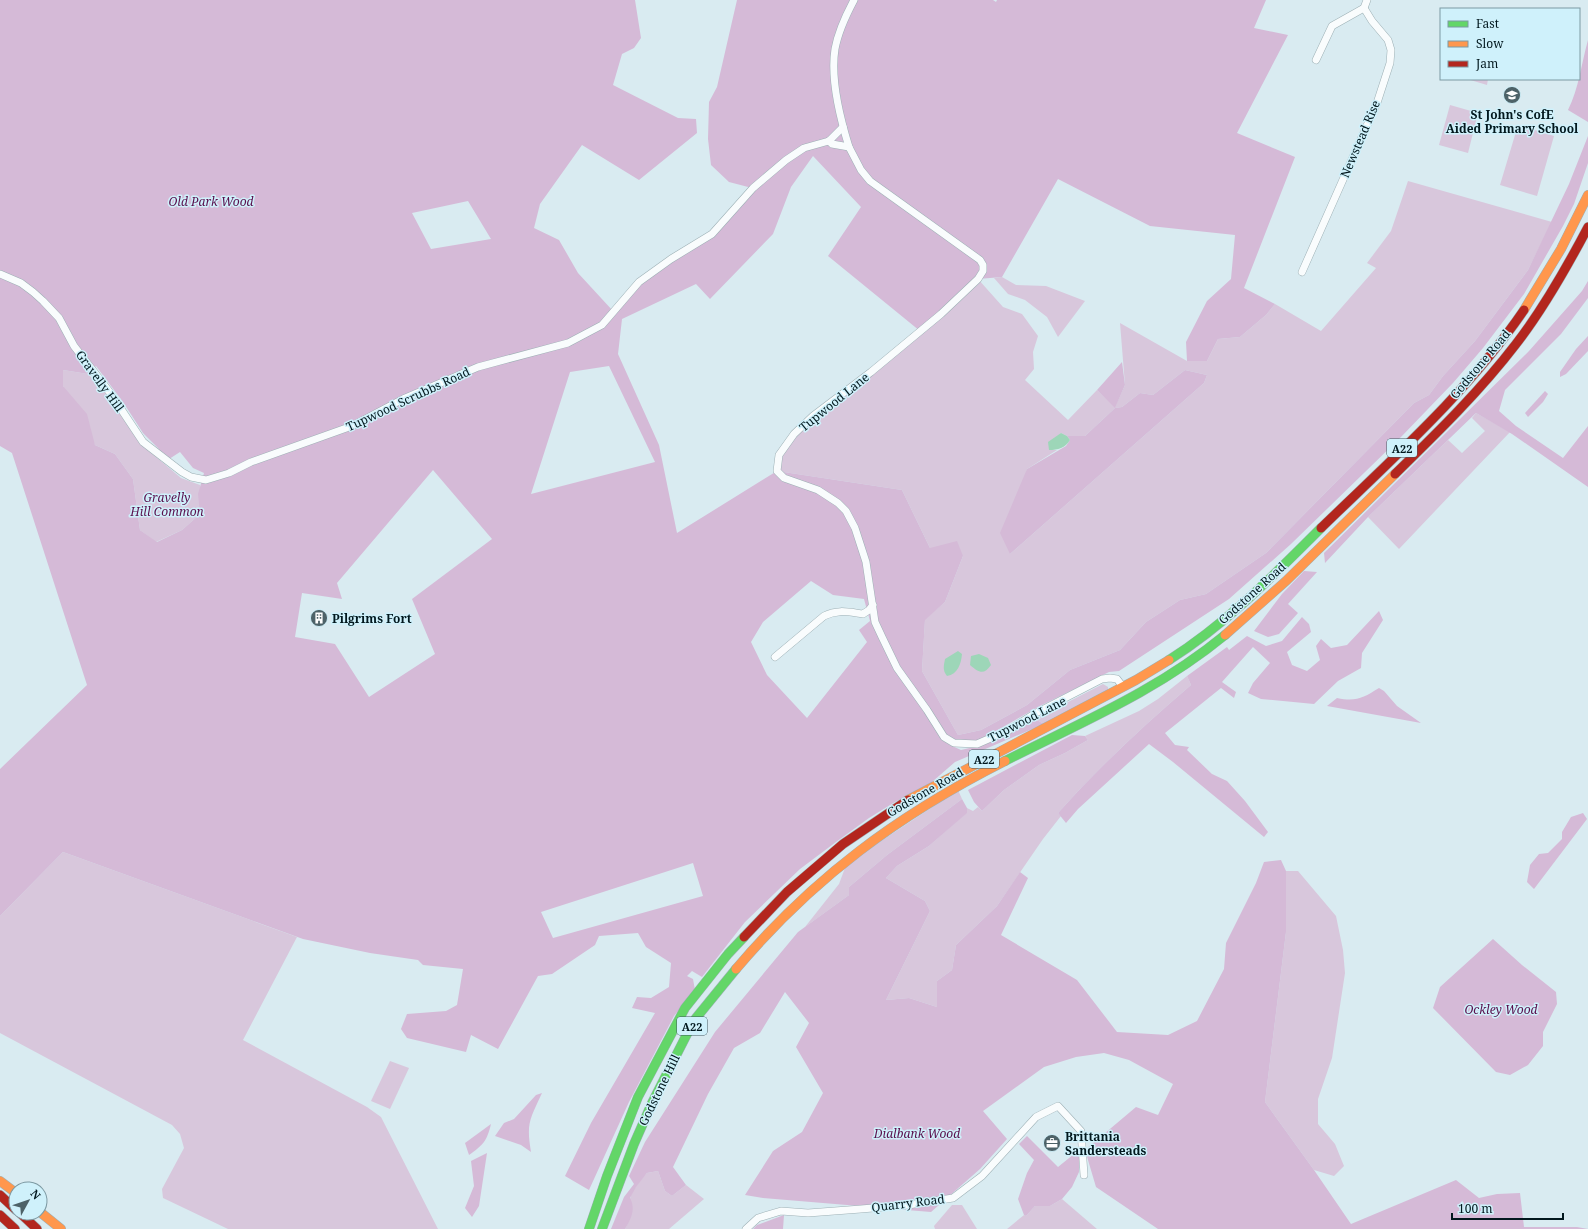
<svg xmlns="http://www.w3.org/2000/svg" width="1588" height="1229" viewBox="0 0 1588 1229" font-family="'Noto Serif',serif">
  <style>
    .green { fill: #d8c7dc; fill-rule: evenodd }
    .forest { fill: #d5bad7; fill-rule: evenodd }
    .water { fill: #9dd6b8 }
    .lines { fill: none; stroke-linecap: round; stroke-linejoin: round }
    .street-casing { stroke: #9db0b5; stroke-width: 8 }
    .fast-casing { stroke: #9db0b5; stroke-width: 10 }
    .slow-casing { stroke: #9db0b5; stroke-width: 10 }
    .jam-casing { stroke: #9db0b5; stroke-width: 10 }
    .street { stroke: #f9fcfd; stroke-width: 7 }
    .fast { stroke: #63d668; stroke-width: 9 }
    .slow { stroke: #ff974d; stroke-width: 9 }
    .jam { stroke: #b3261e; stroke-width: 9 }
    .labels { text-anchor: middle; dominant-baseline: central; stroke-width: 3; stroke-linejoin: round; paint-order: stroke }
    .shield { fill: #cff1fb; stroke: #405960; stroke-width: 1 }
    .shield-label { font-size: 11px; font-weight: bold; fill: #02181e }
    .poi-label { font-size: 12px; font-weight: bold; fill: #02181e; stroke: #cff1fb; text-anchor: start }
    .street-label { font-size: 12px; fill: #02181e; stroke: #cff1fb }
    .park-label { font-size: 12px; font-style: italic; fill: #5a0f4d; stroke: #cff1fb }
  </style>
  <rect width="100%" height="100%" fill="#d9ebf1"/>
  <g class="green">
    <polygon points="1467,79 1488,79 1487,85"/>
    <polygon points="1450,105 1478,113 1468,153 1439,145"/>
    <polygon points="1518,125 1554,136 1537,196 1500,185"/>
    <path d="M1408 181 1552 222 1528 270 1475 341 1443 376 1429 395 1414 403 1266 553 1206 594 1180 600 1146 622 1120 650 1070 670 1027 705 981 730 958 735 922 671 925 619 945 602 963 556 930 548 902 490 777 471 779 455 813 416 920 331 978 279 1003 307 1022 314 1038 336 1033 352 1034 369 1025 380 1068 420 1097 390 1115 407 1125 385 1120 323 1187 361H1207L1218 339 1240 337 1266 315 1275 304 1321 331 1376 268 1367 263 1391 231ZM1185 370 1207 375 1204 383 1010 554 1027 469 1057 450H1049L1061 433 1067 436H1085L1115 408 1122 407 1140 393 1153 395Z"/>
    <polygon points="1002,277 1016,285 1046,286 1085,301 1058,337 1047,317 1025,300 1008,294 994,278"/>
    <polygon points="63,370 88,374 103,390 142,445 181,478 200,485 200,514 182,530 156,542 140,530 133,479 115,454 95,445 63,386"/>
    <polygon points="1476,413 1510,432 1399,549 1368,517 1448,440 1462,453 1485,431 1472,418"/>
    <path d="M1187 676 1191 685C1144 725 1099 767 1058 813L1061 816 1043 839 997 906 956 945 952 970 937 981V1007L909 998 886 1000 930 911 925 901 886 878 897 866 929 846 966 813 967 808 973 811 978 807 982 811 1004 790 1039 765 1065 753 1088 740 1085 736 1139 711 1158 699Z"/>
    <polygon points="1103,684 1108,687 1108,691 1044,724 1035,719"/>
    <polygon points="958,790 962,799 887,855 849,887 849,895 805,927 839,884 845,868 851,861"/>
    <polygon points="63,852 297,937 243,1040 367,1107 381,1117 438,1229 228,1229 163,1198 162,1189 184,1148 180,1134 172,1125 0,1033 0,916"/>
    <polygon points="1286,871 1298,871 1336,916 1343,950 1345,973 1332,1058 1318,1099 1318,1124 1335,1144 1344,1166 1334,1176 1314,1170 1265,1102 1286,932"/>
    <polygon points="390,1061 409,1068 390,1109 371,1101"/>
    <path d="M658 1171 665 1191 672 1196 686 1185 704 1199 669 1229H625C633 1215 628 1212 630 1199 632 1189 641 1180 647 1173Z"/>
    <polygon points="1062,1199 1097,1229 1007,1229 1024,1215 1026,1216 1035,1206 1050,1206"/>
    <polygon points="952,1205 962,1205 977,1229 935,1229 934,1226"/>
  </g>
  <g class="forest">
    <path d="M0 0H635L641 38 634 48 622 54 613 85 678 118 696 119 697 133 639 180 582 145 540 204 534 228 559 240 578 273 613 311 639 282 712 234 752 188 729 182 711 165 708 139 709 102 717 87 737 0H993L996 2 997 0H1266L1254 28 1288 35 1237 133 1295 157 1244 288 1275 304 1266 315 1240 337 1218 339 1207 361H1187L1186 342 1207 301 1231 279 1235 235 1150 226 1058 179 1002 277 978 279 920 331 828 256 861 207 813 156 791 187 773 234 710 299 696 284 622 319 618 354 659 445 677 533 777 471 902 490 930 548 957 541 963 556 945 602 925 620 922 671 958 735 981 730 1027 705 1070 670 1120 650 1146 622 1180 600 1206 594 1266 553 1414 403 1429 395 1443 376 1475 341 1528 270 1569 184 1588 136V163L1574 204 1563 226 1524 294 1483 348 1453 383 1401 437 1291 544 1229 599 1119 671 1109 672 1040 706 978 741H956L947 735 927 706 939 735 950 745 961 750 982 745 1035 719 1044 724 955 762 932 782 895 802 869 818 836 842 800 869 745 922 702 977 692 971 687 976 693 979 695 990 674 1016 629 1102 589 1190 565 1176 591 1123 655 1013 632 1008 637 997 651 998 669 987 671 963 646 947 638 933 599 936 595 945 552 974 538 976 498 1049 471 1035 466 1052 407 1038 401 1029 407 1014 446 1011 457 1005 463 969 423 965 418 960 370 953 303 939 63 852 0 916V769L87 685 12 453 0 446ZM468 201 491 239 431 249 412 213ZM96 366 123 402 143 433 158 448 166 461 180 452 193 468 204 473 198 494 200 514 182 530 157 542 140 530 133 479 115 454 95 445 87 414 63 386V370L88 374ZM609 366 655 462 531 494 570 372ZM433 470 492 539 412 599 435 654 369 697 335 644 295 637 302 593 342 599 337 583ZM811 581 833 595 864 599 870 621 859 630 867 642 807 718 767 675 751 642 763 622ZM693 863 703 896 553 938 541 912Z"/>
    <path d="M1588 40V122L1568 110C1579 88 1581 65 1588 40Z"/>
    <polygon points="1588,281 1588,298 1561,334 1505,390 1499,411 1516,426 1563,458 1588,426 1588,487 1512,434 1476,413 1368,517 1325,563 1324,553 1529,351 1582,291"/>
    <polygon points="1588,336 1588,351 1566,374 1560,377 1560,372 1576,349"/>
    <polygon points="1122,362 1125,385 1115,408 1122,407 1140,393 1153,395 1185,370 1207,375 1204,383 1010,554 1000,533 1027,469 1066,446 1070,440 1067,436 1085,436 1115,408 1097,390"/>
    <polygon points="1545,391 1548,394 1543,402 1528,417 1525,413"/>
    <polygon points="1304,571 1317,572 1288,604 1298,613 1279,634 1268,637 1254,631 1282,594"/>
    <path d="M1379 611 1383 620 1362 653 1361 668 1338 681 1314 704 1261 699 1248 693 1253 683 1270 663 1253 647 1222 682 1236 692 1234 698 1221 688 1165 733 1175 745 1189 747 1187 750 1212 774 1227 781 1245 801 1268 832 1264 837 1173 762 1149 744 1078 809 1066 823 1058 813C1099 767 1144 725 1191 685L1187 676 1227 647 1229 650 1247 636 1266 646 1282 641 1302 617 1309 624 1311 632 1287 652 1292 665 1307 671 1320 660 1316 646 1321 639 1331 648 1347 645Z"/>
    <path d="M1379 688 1384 691 1397 706 1421 723 1327 706 1337 698C1356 702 1363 698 1379 688Z"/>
    <polygon points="1072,735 1085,736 1088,740 1065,753 1039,765 1004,790 982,811 974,802 968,790"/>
    <path d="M962 799 967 808V813L929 846 897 866 886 878 925 901 930 911 886 1000 909 998 937 1007V981L952 970 956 945 997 906 1020 872 1028 878 1001 935 1077 980 1117 1032 1168 1035 1197 1021 1224 969 1226 943 1256 883 1264 862 1281 860 1286 871V932L1265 1102 1314 1170 1351 1224 1456 1180 1479 1198 1497 1194 1520 1193 1524 1227H1577L1588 1229H1158L1096 1187 1085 1150 1136 1107 1158 1115 1173 1084 1129 1060 1104 1053 1076 1057 1044 1067 983 1111 1007 1139 980 1169 931 1212 763 1198 745 1195 773 1151 802 1132 823 1093 796 1047 809 1023 785 992 760 1033 734 1048 708 1094 673 1167 686 1185 672 1196 665 1191 658 1171 647 1173 636 1187 630 1198C636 1209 631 1219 625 1229H611L624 1197 634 1184 629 1176 645 1142 715 1032 798 932 849 895V887L887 855Z"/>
    <polygon points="1583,813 1587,819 1534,889 1527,882 1530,865 1539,854 1548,853 1562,839 1562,832 1571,817"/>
    <polygon points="1493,939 1522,965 1556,992 1557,1004 1543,1032 1543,1046 1528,1065 1510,1075 1496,1072 1433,1008 1440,987"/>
    <path d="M542 1093C530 1119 526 1123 531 1152L521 1145 495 1136 504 1123 514 1119 536 1095Z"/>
    <path d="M491 1124C487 1141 483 1145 469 1155L465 1143Z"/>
    <polygon points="1027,1136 1058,1167 1079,1150 1079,1172 1072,1187 1062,1199 1050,1206 1035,1206 1026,1216 1024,1215 1018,1199 1027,1173 1034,1160 1019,1144"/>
    <polygon points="487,1153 479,1206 472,1217 465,1208 474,1186 471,1161"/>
    <polygon points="784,1215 783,1229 753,1229 757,1225"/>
  </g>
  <g class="water">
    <path d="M1061 433 1067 436 1070 440C1065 448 1058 450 1049 450L1048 442Z"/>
    <path d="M958 651 962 654C961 664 958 674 947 676 942 670 944 665 945 659Z"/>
    <path d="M979 654 988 658 991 665C984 675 979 673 970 665L971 656Z"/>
  </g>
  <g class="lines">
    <g class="street-casing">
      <g id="street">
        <polyline points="1316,60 1332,26 1364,8 1367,0"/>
        <polyline points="829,141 832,144 849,147 861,170 870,181 980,260 983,265 983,271 978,279 941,314 871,372 813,416 794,434 779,455 777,471 784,478 818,490 838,503 846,511 855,528 866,562 875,622 882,637 897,668 927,710 944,737 954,743 977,744 1009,730 1036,713 1102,679 1110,678 1117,679 1123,687"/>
        <polyline points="829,141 843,127"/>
        <path d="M849 147C840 118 830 80 835 49 838 32 846 15 854 0"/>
        <polyline points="1302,272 1377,103 1390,63 1391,50 1388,40 1372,21 1364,8"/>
        <polyline points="0,274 21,283 33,292 43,301 59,318 74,346 111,394 143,442 182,472 191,477 206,480 229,473 251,462 352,426 403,399 478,367 568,343 602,325 639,282 671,259 712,234 753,188 786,160 804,148 829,141"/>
        <path d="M775 657 824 616C838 609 848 612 863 614L869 610 873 605"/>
        <polyline points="746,1229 758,1218 781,1211 808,1213 861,1209 908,1205 953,1198 982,1176 1036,1117 1058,1106 1081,1131 1084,1175"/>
      </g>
    </g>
    <g class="fast-casing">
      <g id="fast">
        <path d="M1169 660C1226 624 1273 576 1321 528"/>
        <path d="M1005 761C1082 722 1157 691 1225 635"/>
        <polyline points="589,1229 607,1176 638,1097 685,1008 728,954 744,937"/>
        <polyline points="602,1229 634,1144 652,1103 687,1034 696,1018 736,969"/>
      </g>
    </g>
    <g class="slow-casing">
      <g id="slow">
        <polyline points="1524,310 1561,249 1588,195"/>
        <polyline points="1225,635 1286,581 1395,474"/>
        <polyline points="908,800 1136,680 1169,660"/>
        <path d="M736 969C813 878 898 815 1005 761"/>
        <polyline points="0,1181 16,1193"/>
        <polyline points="40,1212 61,1229"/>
      </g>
    </g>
    <g class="jam-casing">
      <g id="jam">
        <path d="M1395 474C1438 432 1480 391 1516 344 1544 308 1567 267 1588 227"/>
        <path d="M1321 528C1392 459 1468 392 1524 310"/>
        <polyline points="744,937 787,892 843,844 908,800"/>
        <polyline points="0,1195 16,1210"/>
        <polyline points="20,1213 37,1229"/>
        <polyline points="0,1215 15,1229"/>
      </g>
    </g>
    <use href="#street" class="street"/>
    <use href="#fast" class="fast"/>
    <use href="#slow" class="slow"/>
    <use href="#jam" class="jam"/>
  </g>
  <defs>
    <g id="school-disc" transform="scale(0.9)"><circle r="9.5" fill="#4d6268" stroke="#cff1fb"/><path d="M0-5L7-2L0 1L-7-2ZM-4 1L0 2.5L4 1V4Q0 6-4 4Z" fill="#fff"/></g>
    <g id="building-disc" transform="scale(0.9)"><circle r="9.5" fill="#4d6268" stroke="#cff1fb"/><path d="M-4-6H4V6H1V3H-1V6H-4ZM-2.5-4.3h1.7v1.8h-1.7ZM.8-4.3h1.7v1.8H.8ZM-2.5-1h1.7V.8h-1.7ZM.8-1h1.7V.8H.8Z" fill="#fff"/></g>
    <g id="office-disc" transform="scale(0.9)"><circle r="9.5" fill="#4d6268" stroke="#cff1fb"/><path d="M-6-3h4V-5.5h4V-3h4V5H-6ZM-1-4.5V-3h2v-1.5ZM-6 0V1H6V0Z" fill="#fff"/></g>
  </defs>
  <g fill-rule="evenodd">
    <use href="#school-disc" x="1512" y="95"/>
    <use href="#building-disc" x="319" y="618"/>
    <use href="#office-disc" x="1052" y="1143"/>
  </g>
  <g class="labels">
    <g class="shield">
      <rect x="1387" y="439" width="30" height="18" rx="3"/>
      <rect x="969" y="750" width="30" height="18" rx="3"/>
      <rect x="677" y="1017" width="30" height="18" rx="3"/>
    </g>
    <g class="shield-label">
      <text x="1402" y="448">A22</text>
      <text x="984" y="759">A22</text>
      <text x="692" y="1026">A22</text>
    </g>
    <g class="poi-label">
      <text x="1512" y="114" text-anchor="middle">St John's CofE<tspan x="1512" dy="14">Aided Primary School</tspan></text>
      <text x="332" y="618">Pilgrims Fort</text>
      <text x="1065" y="1136">Brittania<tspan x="1065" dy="14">Sandersteads</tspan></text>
    </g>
    <g class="street-label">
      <text transform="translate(1360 139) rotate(-67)">Newstead Rise</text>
      <text transform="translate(1480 364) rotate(-50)">Godstone Road</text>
      <text transform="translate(100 381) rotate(54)">Gravelly Hill</text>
      <text transform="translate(408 399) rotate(-25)">Tupwood Scrubbs Road</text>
      <text transform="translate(834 402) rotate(-39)">Tupwood Lane</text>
      <text transform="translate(1252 593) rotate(-42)">Godstone Road</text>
      <text transform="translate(1027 719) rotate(-27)">Tupwood Lane</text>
      <text transform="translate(925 792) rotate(-30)">Godstone Road</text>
      <text transform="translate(659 1090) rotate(-64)">Godstone Hill</text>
      <text transform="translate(908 1203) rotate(-7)">Quarry Road</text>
    </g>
    <g class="park-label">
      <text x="211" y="201">Old Park Wood</text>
      <text x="167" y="497">Gravelly<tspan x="167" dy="14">Hill Common</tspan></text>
      <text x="1501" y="1009">Ockley Wood</text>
      <text x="917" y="1133">Dialbank Wood</text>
    </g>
  </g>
  <rect x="1440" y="8" width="140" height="72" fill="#cff1fb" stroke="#7d9aa3"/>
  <rect x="1448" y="21" width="20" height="6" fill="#63d668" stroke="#7d9aa3"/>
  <text x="1476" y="28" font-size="12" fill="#02181e">Fast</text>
  <rect x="1448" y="41" width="20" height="6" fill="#ff974d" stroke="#7d9aa3"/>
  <text x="1476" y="48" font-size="12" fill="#02181e">Slow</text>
  <rect x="1448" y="61" width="20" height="6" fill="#b3261e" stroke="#7d9aa3"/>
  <text x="1476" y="68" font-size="12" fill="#02181e">Jam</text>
  <g transform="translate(28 1201) rotate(50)"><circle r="19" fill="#cff1fb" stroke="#7d9aa3"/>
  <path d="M0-3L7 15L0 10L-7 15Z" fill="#4d6268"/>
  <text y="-6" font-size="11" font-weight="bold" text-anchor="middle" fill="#02181e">N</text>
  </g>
  <path d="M1452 1213v6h111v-6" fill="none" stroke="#02181e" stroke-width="2"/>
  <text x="1458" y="1213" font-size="12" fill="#02181e" stroke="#cff1fb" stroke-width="3" paint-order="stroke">100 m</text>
</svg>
